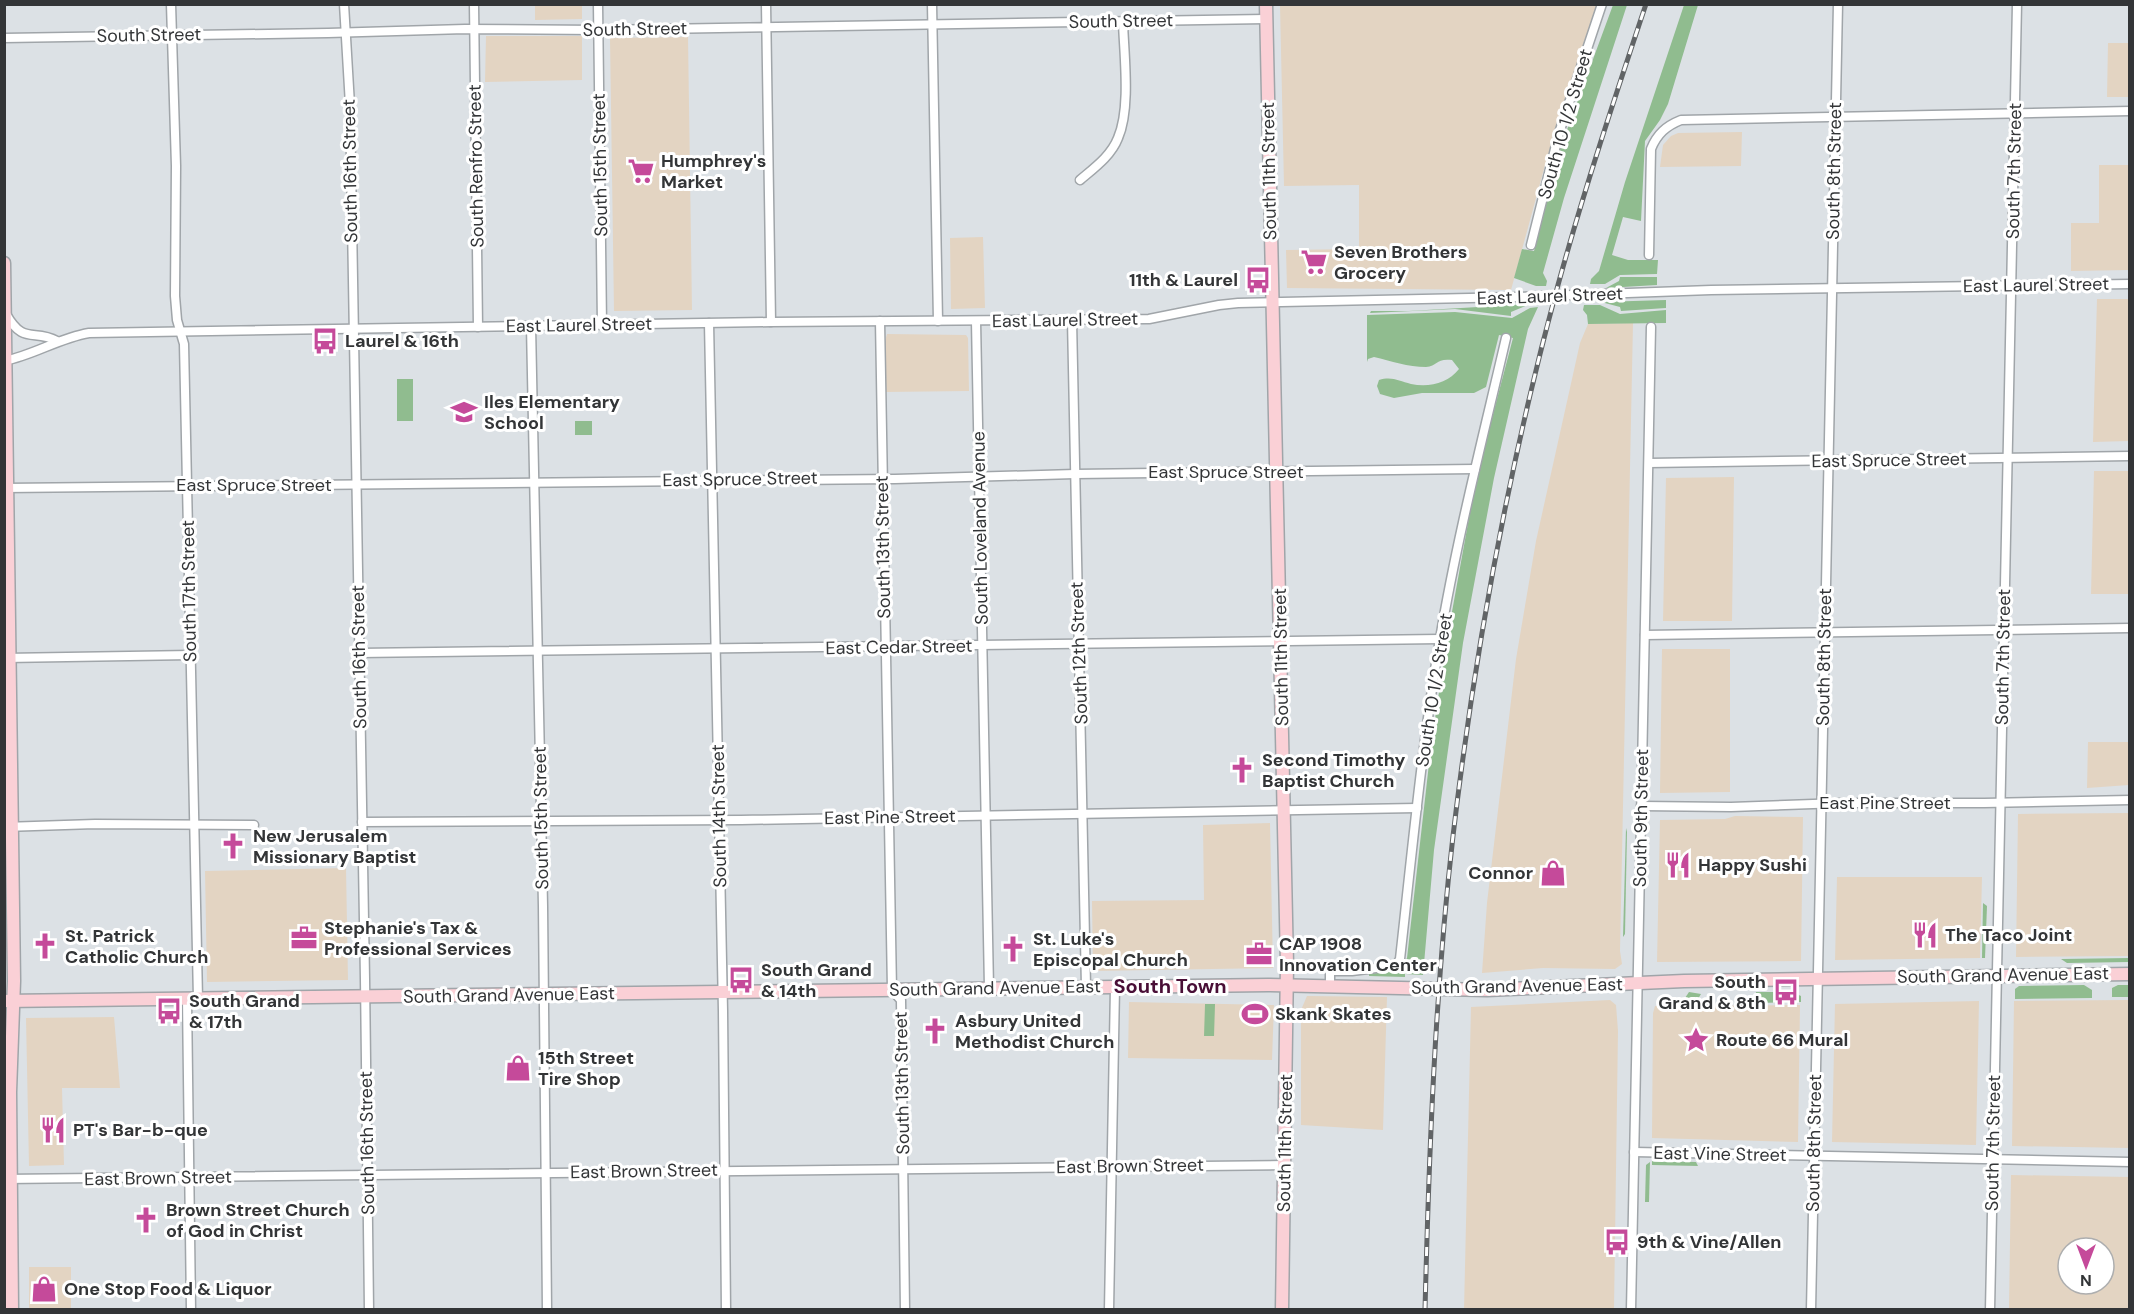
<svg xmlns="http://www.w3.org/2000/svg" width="2134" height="1314" viewBox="0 0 2134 1314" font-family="'DM Sans',sans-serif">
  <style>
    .commercial { fill: #e3d4c2; fill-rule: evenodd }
    .green { fill: #90bc8f }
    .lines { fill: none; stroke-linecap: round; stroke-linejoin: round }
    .street-casing { stroke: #a0a5a9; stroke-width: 11 }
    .secondary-casing { stroke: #a0a5a9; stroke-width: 15 }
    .street { stroke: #fff; stroke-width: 8 }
    .secondary { stroke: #fad0d6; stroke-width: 12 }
    .rail-casing { stroke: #616466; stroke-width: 5 }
    .rail { stroke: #fff; stroke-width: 3; stroke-dasharray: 9; stroke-linecap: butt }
    .labels { text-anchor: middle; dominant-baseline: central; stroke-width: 6; stroke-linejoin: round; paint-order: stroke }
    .street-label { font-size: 18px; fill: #333537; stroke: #fff }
    .poi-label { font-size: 18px; font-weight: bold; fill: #333537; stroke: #fff; text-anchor: start }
    .neighbourhood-label { font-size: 20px; font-weight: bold; fill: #490e36; stroke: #fff }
  </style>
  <rect width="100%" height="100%" fill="#dce1e5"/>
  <g class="commercial">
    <polygon points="535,5 582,5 582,19 535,20"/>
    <polygon points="1280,5 1597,5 1545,165 1511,290 1287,288 1286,250 1359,249 1359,185 1284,186"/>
    <polygon points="486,36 582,36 582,80 485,82"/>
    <polygon points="688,37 692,310 614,311 610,38"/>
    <polygon points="2108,43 2129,43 2129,97 2107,97"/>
    <polygon points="1742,132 1741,166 1660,167 1663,145 1671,136 1678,133"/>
    <polygon points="2099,165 2129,165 2129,270 2071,271 2071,223 2099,223"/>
    <polygon points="983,237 985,308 951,309 950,238"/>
    <polygon points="2097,299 2129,299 2129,441 2093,442"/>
    <polygon points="1633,323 1620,951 1622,964 1615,969 1543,968 1482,973 1487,903 1516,659 1536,541 1580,343 1588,324"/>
    <polygon points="887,334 966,335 968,338 969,391 885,392 884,345"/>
    <polygon points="2094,471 2129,471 2129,594 2091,594"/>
    <polygon points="1734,477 1732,621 1663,621 1666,478"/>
    <polygon points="1662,649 1730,649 1730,792 1660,793"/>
    <polygon points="2088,742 2129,742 2129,785 2087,788"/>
    <polygon points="2129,813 2129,956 2016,957 2018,814"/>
    <polygon points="1735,816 1803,817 1801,961 1657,962 1660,820 1725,819"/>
    <polygon points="1270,823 1273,968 1093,971 1092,901 1204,900 1203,825"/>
    <polygon points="346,868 348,980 207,982 205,871"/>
    <polygon points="1837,877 1982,877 1980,958 1835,960"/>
    <polygon points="1307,996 1387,997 1383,1130 1301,1125 1301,1010"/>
    <polygon points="1610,1000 1616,1005 1618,1031 1614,1309 1464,1310 1471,1007"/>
    <polygon points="2129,1000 2129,1148 2012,1146 2014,1001"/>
    <polygon points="1979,1001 1976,1145 1832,1142 1835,1004"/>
    <polygon points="1129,1002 1274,1005 1272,1060 1128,1058"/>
    <polygon points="1800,1005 1798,1142 1652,1138 1653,1013 1655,1006"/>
    <polygon points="114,1017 120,1088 62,1088 64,1165 29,1166 26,1018"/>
    <path d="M2011 1175 2129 1177V1309H2009ZM2068 1248H2104V1284H2068Z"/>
    <rect x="29" y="1267" width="42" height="42"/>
  </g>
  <g class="green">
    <polygon points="1613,5 1627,5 1564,198 1543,273 1547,281 1546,286 1536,286 1514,278 1522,249 1534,251 1561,146"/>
    <polygon points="1684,5 1698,5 1668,104 1660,120 1645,141 1641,221 1623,217 1612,255 1628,260 1658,260 1657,274 1620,275 1605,284 1590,284 1591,279 1599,271 1625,182"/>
    <polygon points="1620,277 1657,277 1657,285 1606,288 1619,281"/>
    <polygon points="1666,300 1666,308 1621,311 1620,307 1601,302"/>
    <polygon points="1530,304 1511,312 1511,316 1455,309 1370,313 1371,311 1409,311"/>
    <polygon points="1584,305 1600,305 1620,314 1666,310 1666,323 1588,324 1587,315 1583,310"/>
    <path d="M1538 307 1528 329 1494 478 1463 643 1434 850 1423 975 1405 974V977L1369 976V974C1385 972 1399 972 1407 958L1431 746 1446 645 1476 479 1513 338 1499 335 1486 387 1474 393H1422L1394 398 1380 394 1377 386 1379 380C1392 376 1399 381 1411 384 1429 388 1448 383 1459 369L1452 360C1436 358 1438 366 1426 367 1408 367 1391 361 1374 357L1368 359 1367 362V315L1455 312 1512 318 1530 308Z"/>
    <rect x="397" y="379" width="16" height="42"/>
    <rect x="575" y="421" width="17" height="14"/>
    <polygon points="1626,828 1627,832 1625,934 1623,937"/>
    <polygon points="1983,903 1987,906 1985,958 1982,958"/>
    <polygon points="2129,958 2129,962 2067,963 2061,959"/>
    <polygon points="2084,985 2092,990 2092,998 2015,999 2015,989 2019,986"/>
    <polygon points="2118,985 2129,985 2129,997 2112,997 2112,988"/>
    <polygon points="1689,992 1701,994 1695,1004 1683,1004 1683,1001"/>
    <polygon points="1756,992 1792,992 1801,996 1801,1002 1755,1003"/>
    <polygon points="1205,1004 1215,1004 1214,1036 1204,1036"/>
    <polygon points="1652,1161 1696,1162 1698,1166 1652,1165"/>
    <polygon points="1650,1162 1649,1202 1645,1202 1646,1165"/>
  </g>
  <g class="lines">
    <g class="street-casing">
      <g id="street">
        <polyline points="171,4 176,166 175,296 177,320 184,344 198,999"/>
        <polyline points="344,4 350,105 365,979 369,1310"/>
        <polyline points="474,4 478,327"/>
        <polyline points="598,4 602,325"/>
        <polyline points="766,4 771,322"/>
        <polyline points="932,4 938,321"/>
        <polyline points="4,38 328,33 465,29 598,30 1266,19"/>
        <path d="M1080 180C1094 168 1111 156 1118 138 1131 108 1124 55 1123 22"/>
        <polyline points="1531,245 1559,133 1602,4"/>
        <path d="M1649 255 1651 149C1657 134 1666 126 1681 120L2130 111"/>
        <path d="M6 314C24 346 34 328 57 341"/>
        <polyline points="1072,320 1086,987"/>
        <polyline points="880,321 892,990 901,1000 905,1310"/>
        <polyline points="976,321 989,988"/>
        <polyline points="709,323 723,1011 726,1310"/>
        <polyline points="531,326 543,906 547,1310"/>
        <path d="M4 361C34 355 59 338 89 333L771 322 1149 319 1219 305 1238 303 1516 297 1711 290 2130 284"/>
        <polyline points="1649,463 2130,456"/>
        <polyline points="4,488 895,479 1075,474 1475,469"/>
        <polyline points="1645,635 2130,628"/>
        <polyline points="359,653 1440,639"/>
        <polyline points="5,658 191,655"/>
        <polyline points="1641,806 1731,807 1841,803 1984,803 2130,800"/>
        <polyline points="362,822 741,820 1417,808"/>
        <polyline points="4,827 95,824 254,825"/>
        <path d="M1330 986V971H1352L1392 966 1397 964 1400 959C1412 852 1422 745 1440 639 1457 538 1483 437 1506 338"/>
        <polyline points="187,999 191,1310"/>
        <polyline points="1634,1152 2130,1162"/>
        <polyline points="4,1179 1284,1165"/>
        <polyline points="1109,1310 1115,987"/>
        <polyline points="1631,1310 1651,327"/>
        <polyline points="1811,1310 1838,4"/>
        <polyline points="1990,1310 2017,4"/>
      </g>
    </g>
    <g class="secondary-casing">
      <g id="secondary">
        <polyline points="1266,4 1287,964 1282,1310"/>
        <polyline points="4,263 14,981 10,1092 12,1310"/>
        <polyline points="4,1001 1268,985 1487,990 1684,981 2130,974"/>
      </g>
    </g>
    <use href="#street" class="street"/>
    <use href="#secondary" class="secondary"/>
    <g class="rail-casing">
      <path id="rail" d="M1425 1310C1429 1152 1435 993 1453 836 1475 650 1509 465 1558 285 1584 190 1615 97 1646 4"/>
    </g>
    <use href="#rail" class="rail"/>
  </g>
  <defs>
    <g id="supermarket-bare" transform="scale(2.07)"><path d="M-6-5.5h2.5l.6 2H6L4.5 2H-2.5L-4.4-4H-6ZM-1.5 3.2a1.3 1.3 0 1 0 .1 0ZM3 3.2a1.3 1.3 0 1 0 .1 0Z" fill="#c54a9a" stroke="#fff" stroke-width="2.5" paint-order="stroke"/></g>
    <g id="bus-bare" transform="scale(2.07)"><path d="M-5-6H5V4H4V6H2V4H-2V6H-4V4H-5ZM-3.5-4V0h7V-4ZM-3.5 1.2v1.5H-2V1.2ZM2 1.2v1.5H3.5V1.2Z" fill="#c54a9a" stroke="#fff" stroke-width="2.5" paint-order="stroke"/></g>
    <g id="school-bare" transform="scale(2.07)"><path d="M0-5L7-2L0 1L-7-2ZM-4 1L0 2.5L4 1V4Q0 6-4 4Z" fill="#c54a9a" stroke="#fff" stroke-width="2.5" paint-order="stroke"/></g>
    <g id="church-bare" transform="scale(2.07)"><path d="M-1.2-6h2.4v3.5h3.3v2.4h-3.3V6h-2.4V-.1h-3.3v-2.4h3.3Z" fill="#c54a9a" stroke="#fff" stroke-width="2.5" paint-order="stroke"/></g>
    <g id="restaurant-bare" transform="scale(2.07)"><path d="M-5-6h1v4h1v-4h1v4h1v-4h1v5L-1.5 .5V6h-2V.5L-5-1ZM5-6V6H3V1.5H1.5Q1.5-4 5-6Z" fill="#c54a9a" stroke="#fff" stroke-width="2.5" paint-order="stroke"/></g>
    <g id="shop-bare" transform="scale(2.07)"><path d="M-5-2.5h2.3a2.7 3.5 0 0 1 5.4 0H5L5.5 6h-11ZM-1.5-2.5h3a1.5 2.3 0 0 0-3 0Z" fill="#c54a9a" stroke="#fff" stroke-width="2.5" paint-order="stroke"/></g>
    <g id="office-bare" transform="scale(2.07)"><path d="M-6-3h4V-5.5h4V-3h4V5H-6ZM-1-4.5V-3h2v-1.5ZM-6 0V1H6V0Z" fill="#c54a9a" stroke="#fff" stroke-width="2.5" paint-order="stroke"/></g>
    <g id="stadium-bare" transform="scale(2.07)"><path d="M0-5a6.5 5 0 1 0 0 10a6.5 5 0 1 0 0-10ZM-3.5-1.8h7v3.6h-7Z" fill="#c54a9a" stroke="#fff" stroke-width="2.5" paint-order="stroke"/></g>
    <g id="sight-bare" transform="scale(2.07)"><path d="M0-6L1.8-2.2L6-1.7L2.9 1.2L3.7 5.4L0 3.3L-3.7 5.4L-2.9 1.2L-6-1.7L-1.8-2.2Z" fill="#c54a9a" stroke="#fff" stroke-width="2.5" paint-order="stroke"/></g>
  </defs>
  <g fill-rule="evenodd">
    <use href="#supermarket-bare" x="641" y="171"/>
    <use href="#supermarket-bare" x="1314" y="262"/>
    <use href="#bus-bare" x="1258" y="280"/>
    <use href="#bus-bare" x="325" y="341"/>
    <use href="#school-bare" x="464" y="412"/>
    <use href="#church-bare" x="1242" y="770"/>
    <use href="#church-bare" x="233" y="846"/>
    <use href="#restaurant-bare" x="1678" y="865"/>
    <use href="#shop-bare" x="1553" y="873"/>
    <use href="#restaurant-bare" x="1925" y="935"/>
    <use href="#office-bare" x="304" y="938"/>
    <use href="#church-bare" x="45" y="946"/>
    <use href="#church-bare" x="1013" y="949"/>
    <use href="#office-bare" x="1259" y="954"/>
    <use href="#bus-bare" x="741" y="980"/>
    <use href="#bus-bare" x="1786" y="992"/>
    <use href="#bus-bare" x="169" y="1011"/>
    <use href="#stadium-bare" x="1255" y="1014"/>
    <use href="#church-bare" x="935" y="1031"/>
    <use href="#sight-bare" x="1696" y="1040"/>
    <use href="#shop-bare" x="518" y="1068"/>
    <use href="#restaurant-bare" x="53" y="1130"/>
    <use href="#church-bare" x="146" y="1220"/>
    <use href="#bus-bare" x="1617" y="1242"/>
    <use href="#shop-bare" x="44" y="1289"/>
  </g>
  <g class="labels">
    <g class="street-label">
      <text transform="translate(1121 21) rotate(-1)">South Street</text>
      <text transform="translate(635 29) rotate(-1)">South Street</text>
      <text transform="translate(149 35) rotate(-1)">South Street</text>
      <text transform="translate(1565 124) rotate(-74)">South 10 1/2 Street</text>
      <text transform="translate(600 165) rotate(-91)">South 15th Street</text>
      <text transform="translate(476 166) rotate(-91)">South Renfro Street</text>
      <text transform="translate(350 171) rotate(-91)">South 16th Street</text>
      <text transform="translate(1269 171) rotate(-91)">South 11th Street</text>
      <text transform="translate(1834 171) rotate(-89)">South 8th Street</text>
      <text transform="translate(2014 171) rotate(-89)">South 7th Street</text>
      <text transform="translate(2036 285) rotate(-1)">East Laurel Street</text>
      <text transform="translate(1550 296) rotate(-2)">East Laurel Street</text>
      <text transform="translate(1065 320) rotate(-1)">East Laurel Street</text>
      <text transform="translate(579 325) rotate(-1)">East Laurel Street</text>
      <text transform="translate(1889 460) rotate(-1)">East Spruce Street</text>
      <text x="1226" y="472">East Spruce Street</text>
      <text transform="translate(740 479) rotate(-1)">East Spruce Street</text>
      <text x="254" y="485">East Spruce Street</text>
      <text transform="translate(980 528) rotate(-91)">South Loveland Avenue</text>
      <text transform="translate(883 547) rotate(-91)">South 13th Street</text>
      <text transform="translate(189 591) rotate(-91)">South 17th Street</text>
      <text transform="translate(899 647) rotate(-1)">East Cedar Street</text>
      <text transform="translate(1079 653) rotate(-92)">South 12th Street</text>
      <text transform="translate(359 657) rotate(-91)">South 16th Street</text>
      <text transform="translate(1281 657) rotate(-91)">South 11th Street</text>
      <text transform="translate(1824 657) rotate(-89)">South 8th Street</text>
      <text transform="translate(2003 657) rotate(-89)">South 7th Street</text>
      <text transform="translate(1434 690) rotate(-81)">South 10 1/2 Street</text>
      <text x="1885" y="803">East Pine Street</text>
      <text transform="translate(719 816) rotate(-91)">South 14th Street</text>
      <text transform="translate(890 817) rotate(-1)">East Pine Street</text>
      <text transform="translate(541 818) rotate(-91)">South 15th Street</text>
      <text transform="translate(1641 818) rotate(-89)">South 9th Street</text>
      <text transform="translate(2003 975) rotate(-1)">South Grand Avenue East</text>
      <text transform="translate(1517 986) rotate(-1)">South Grand Avenue East</text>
      <text transform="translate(995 988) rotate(-1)">South Grand Avenue East</text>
      <text transform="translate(509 995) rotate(-1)">South Grand Avenue East</text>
      <text transform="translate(902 1083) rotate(-91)">South 13th Street</text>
      <text transform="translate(367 1143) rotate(-91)">South 16th Street</text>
      <text transform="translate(1285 1143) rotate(-89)">South 11th Street</text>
      <text transform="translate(1814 1143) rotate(-89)">South 8th Street</text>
      <text transform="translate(1993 1143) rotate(-89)">South 7th Street</text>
      <text transform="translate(1720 1154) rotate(1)">East Vine Street</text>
      <text transform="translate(1130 1166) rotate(-1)">East Brown Street</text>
      <text transform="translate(644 1171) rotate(-1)">East Brown Street</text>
      <text transform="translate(158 1178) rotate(-1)">East Brown Street</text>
    </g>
    <g class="poi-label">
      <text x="661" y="161">Humphrey's<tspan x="661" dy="21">Market</tspan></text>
      <text x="1334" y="252">Seven Brothers<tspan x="1334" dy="21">Grocery</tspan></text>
      <text x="1238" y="280" text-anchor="end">11th &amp; Laurel</text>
      <text x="345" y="341">Laurel &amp; 16th</text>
      <text x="484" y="402">Iles Elementary<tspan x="484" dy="21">School</tspan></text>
      <text x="1262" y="760">Second Timothy<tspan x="1262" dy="21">Baptist Church</tspan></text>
      <text x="253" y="836">New Jerusalem<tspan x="253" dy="21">Missionary Baptist</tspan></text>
      <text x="1698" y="865">Happy Sushi</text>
      <text x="1533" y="873" text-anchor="end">Connor</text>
      <text x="324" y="928">Stephanie's Tax &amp;<tspan x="324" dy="21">Professional Services</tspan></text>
      <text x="1945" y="935">The Taco Joint</text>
      <text x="65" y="936">St. Patrick<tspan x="65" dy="21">Catholic Church</tspan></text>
      <text x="1033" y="939">St. Luke's<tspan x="1033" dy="21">Episcopal Church</tspan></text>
      <text x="1279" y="944">CAP 1908<tspan x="1279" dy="21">Innovation Center</tspan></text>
      <text x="761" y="970">South Grand<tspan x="761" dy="21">&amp; 14th</tspan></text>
      <text x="1766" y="982" text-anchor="end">South<tspan x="1766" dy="21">Grand &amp; 8th</tspan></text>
      <text x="189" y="1001">South Grand<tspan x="189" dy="21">&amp; 17th</tspan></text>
      <text x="1275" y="1014">Skank Skates</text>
      <text x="955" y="1021">Asbury United<tspan x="955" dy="21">Methodist Church</tspan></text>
      <text x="1716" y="1040">Route 66 Mural</text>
      <text x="538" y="1058">15th Street<tspan x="538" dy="21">Tire Shop</tspan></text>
      <text x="73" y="1130">PT's Bar-b-que</text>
      <text x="166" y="1210">Brown Street Church<tspan x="166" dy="21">of God in Christ</tspan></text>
      <text x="1637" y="1242">9th &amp; Vine/Allen</text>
      <text x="64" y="1289">One Stop Food &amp; Liquor</text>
    </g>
    <g class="neighbourhood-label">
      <text x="1170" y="986">South Town</text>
    </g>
  </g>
  <rect width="2134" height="1314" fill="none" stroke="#333537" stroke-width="12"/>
  <g transform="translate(2086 1266) rotate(180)"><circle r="28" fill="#ffffff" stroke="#adaeaf" stroke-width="1.5"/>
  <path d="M0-4.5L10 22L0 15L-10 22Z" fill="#c54a9a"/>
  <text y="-9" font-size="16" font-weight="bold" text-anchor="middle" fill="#333537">N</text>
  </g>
</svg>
